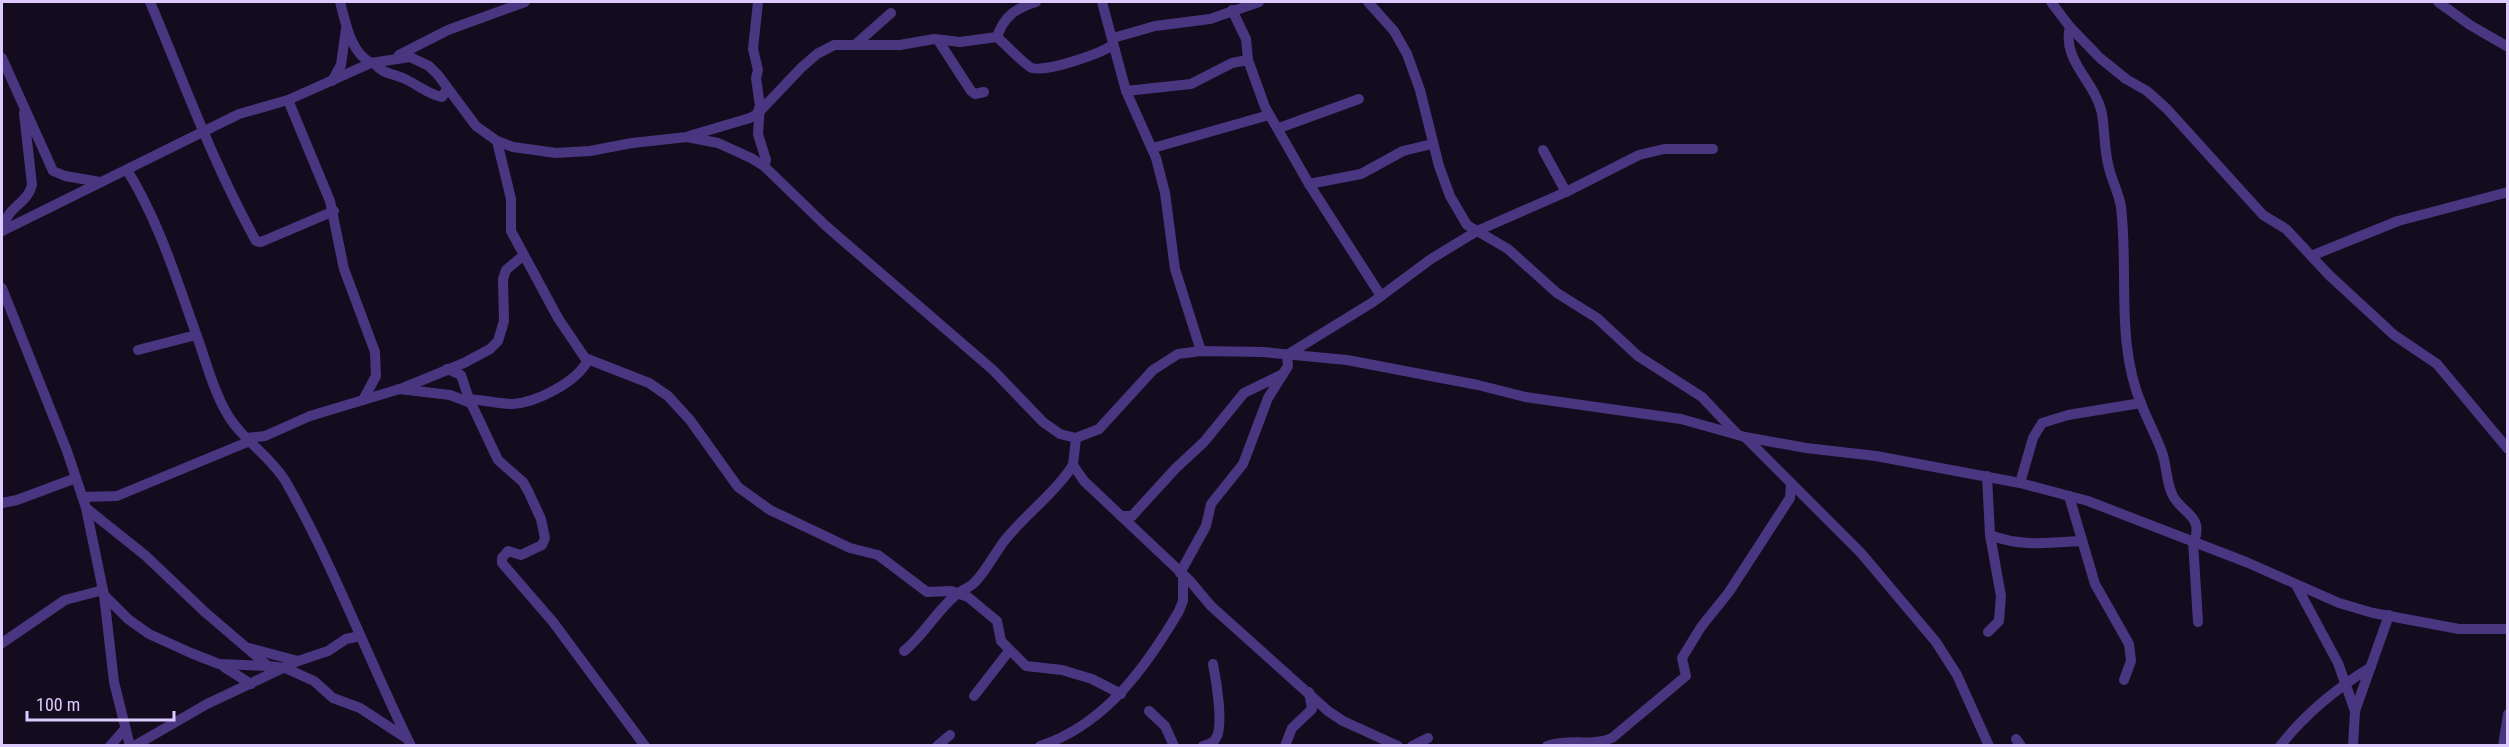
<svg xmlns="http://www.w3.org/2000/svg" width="2509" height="747" viewBox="0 0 2509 747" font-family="'Roboto Condensed',sans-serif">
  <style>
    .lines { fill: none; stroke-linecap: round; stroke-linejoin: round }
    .street { stroke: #483680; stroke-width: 10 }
  </style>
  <rect width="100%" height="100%" fill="#130c1f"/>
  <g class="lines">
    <g class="street">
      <path d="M150 2C184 82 213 164 256 241L261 242 334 211"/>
      <path d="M340 2C346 23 350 52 371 63"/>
      <polyline points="758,2 753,49 758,70 756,78 760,106 758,134 766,160 764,166"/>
      <polyline points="1102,2 1126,91 1156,158 1165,193 1175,269 1201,351"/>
      <polyline points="1368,2 1394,31 1407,54 1420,90 1439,166 1450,196 1467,225 1508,249 1557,293 1597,318 1638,356 1702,397 1737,434"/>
      <polyline points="2051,2 2070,27 2100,58 2126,79 2147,91 2167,109 2263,215 2286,229 2329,275 2394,335 2437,364 2508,449"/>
      <polyline points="2438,2 2470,25 2508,47"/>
      <polyline points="1232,10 1246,39 1248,60 1265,107 1309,184 1381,296"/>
      <path d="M2070 27C2061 60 2096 82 2102 114 2105 132 2104 150 2109 168 2112 181 2119 194 2121 207 2129 274 2115 342 2142 406 2148 421 2156 436 2162 452 2167 466 2166 483 2173 496 2183 514 2204 516 2194 542"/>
      <path d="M997 37C1004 43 1026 66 1032 68 1048 72 1099 54 1113 45"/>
      <path d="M997 37C1004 16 1016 8 1036 2"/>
      <polyline points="1113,38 1155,26 1210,19 1259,2"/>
      <polyline points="938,40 971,91 975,94 984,92"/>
      <polyline points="856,44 891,13"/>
      <polyline points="399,55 448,30 525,2"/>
      <polyline points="2,58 53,171 65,176 100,182"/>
      <path d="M374 63C383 74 391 73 403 78 417 84 427 94 442 97L447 89"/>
      <polyline points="332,81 341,65 346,29"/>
      <polyline points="1126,91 1191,84 1232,63 1248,60"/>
      <polyline points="288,100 330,201 344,269 375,352 376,376 363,400"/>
      <polyline points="760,111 801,68 817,54 834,45 900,45 934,39 960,42 997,37"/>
      <polyline points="1279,128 1359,99"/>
      <polyline points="689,136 750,118 757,114 760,106"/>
      <polyline points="497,141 511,199 511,231 558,318 585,358 649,383 668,396 690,420 738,487 770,510 850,548 878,555 927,592 951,591 968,597 997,621 1001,641 1026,666 1062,670 1092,679 1121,694"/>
      <polyline points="1153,148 1269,115"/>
      <polyline points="1543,150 1566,192"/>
      <path d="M127 170C160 223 178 284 199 342 207 365 213 389 225 410 240 439 269 454 286 482 334 566 368 659 411 746"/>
      <polyline points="1309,184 1361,174 1403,151 1432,144"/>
      <path d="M3 230C6 206 27 205 32 185L24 113"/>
      <polyline points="2,231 239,114 288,100 371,63 410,57 429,66 438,75 476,126 497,141 513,147 556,153 590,151 632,143 687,137 718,143 751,158 764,166 826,226 993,370 1043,422 1060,434 1076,438 1099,429 1153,370 1178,354 1201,351 1263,352 1347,360 1478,385 1525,397 1681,419 1745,437 1806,448 1876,456 2020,483 2088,501 2246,562 2339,603 2373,613 2459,629 2508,629"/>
      <polyline points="2311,256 2398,221 2508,192"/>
      <polyline points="2,288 67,451 86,508 104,595 114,682 130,746"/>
      <polyline points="138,350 196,335"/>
      <polyline points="447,369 461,375 469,399"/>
      <polyline points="399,389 450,395 471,403 498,460 523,482 528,491 541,519 545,538 542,545 521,555 508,551 502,558 502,563 553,622 645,746"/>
      <path d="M465 399C481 399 497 404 512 404 536 403 577 382 588 360"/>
      <polyline points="246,438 265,436 310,416 403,388 464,363 490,349 498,341 504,321 503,279 506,270 524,255"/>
      <polyline points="1076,438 1073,465 1084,481 1190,581 1211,606 1328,711 1343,721 1398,746"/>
      <polyline points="1746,438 1861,553 1936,642 1957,675 1989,746"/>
      <polyline points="1987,476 1990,535 2001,596 1999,621 1988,632"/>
      <polyline points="2020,483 2033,438 2042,423 2068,415 2141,403"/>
      <polyline points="2069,496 2095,584 2129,644 2131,661 2124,680"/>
      <polyline points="83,497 117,496 250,441"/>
      <polyline points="2,503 17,500 76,478"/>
      <polyline points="86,508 146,556 206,613 268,666 285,668 314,681 333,698 360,708 406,738"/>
      <polyline points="1121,516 1132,516 1176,468 1204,442 1244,393 1283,374"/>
      <path d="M1990 535C2021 547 2048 543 2080 541"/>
      <polyline points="2193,541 2198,622"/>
      <polyline points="1180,573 1206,526 1211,504 1243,464 1268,398 1288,366 1287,355 1373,302 1431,259 1477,231 1566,192 1639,155 1664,149 1713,149"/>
      <polyline points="2296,585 2338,663 2355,711"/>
      <polyline points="104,595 128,619 149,634 191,653 219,664 268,666"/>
      <polyline points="2,643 65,600 103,590"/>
      <polyline points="249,648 298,661"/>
      <path d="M904 651C924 635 937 610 957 594 963 589 970 588 976 581 987 569 995 553 1005 540 1026 514 1055 493 1073 465"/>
      <polyline points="224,667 251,684"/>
      <polyline points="974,696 1009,651"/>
      <polyline points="1149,711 1165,726 1174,746"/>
      <polyline points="2016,739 2021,746"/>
      <polyline points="110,746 124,730"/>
      <polyline points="134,746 207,704 298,661 328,651 346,639 360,636"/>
      <polyline points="937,746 950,735"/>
      <path d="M1040 746C1105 725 1146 667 1179 611L1183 601V576"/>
      <path d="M1203 746C1208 744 1214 743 1216 738 1224 726 1216 679 1213 664"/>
      <polyline points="1285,746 1292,728 1312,709 1309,692"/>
      <polyline points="1412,746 1428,738"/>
      <path d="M1547 746C1569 738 1591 747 1612 738L1686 676 1682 658 1701 627 1729 592 1790 498 1791 483"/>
      <path d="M2280 746C2305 714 2337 688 2371 667"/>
      <polyline points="2353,746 2355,711 2389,615"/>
      <polyline points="2503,746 2508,714"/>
    </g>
  </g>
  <rect width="2509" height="747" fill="none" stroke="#dccaff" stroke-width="6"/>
  <path d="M27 711v9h147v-9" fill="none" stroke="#dccaff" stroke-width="3"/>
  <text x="36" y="711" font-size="18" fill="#dccaff" stroke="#130c1f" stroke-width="4.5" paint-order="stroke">100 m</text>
</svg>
